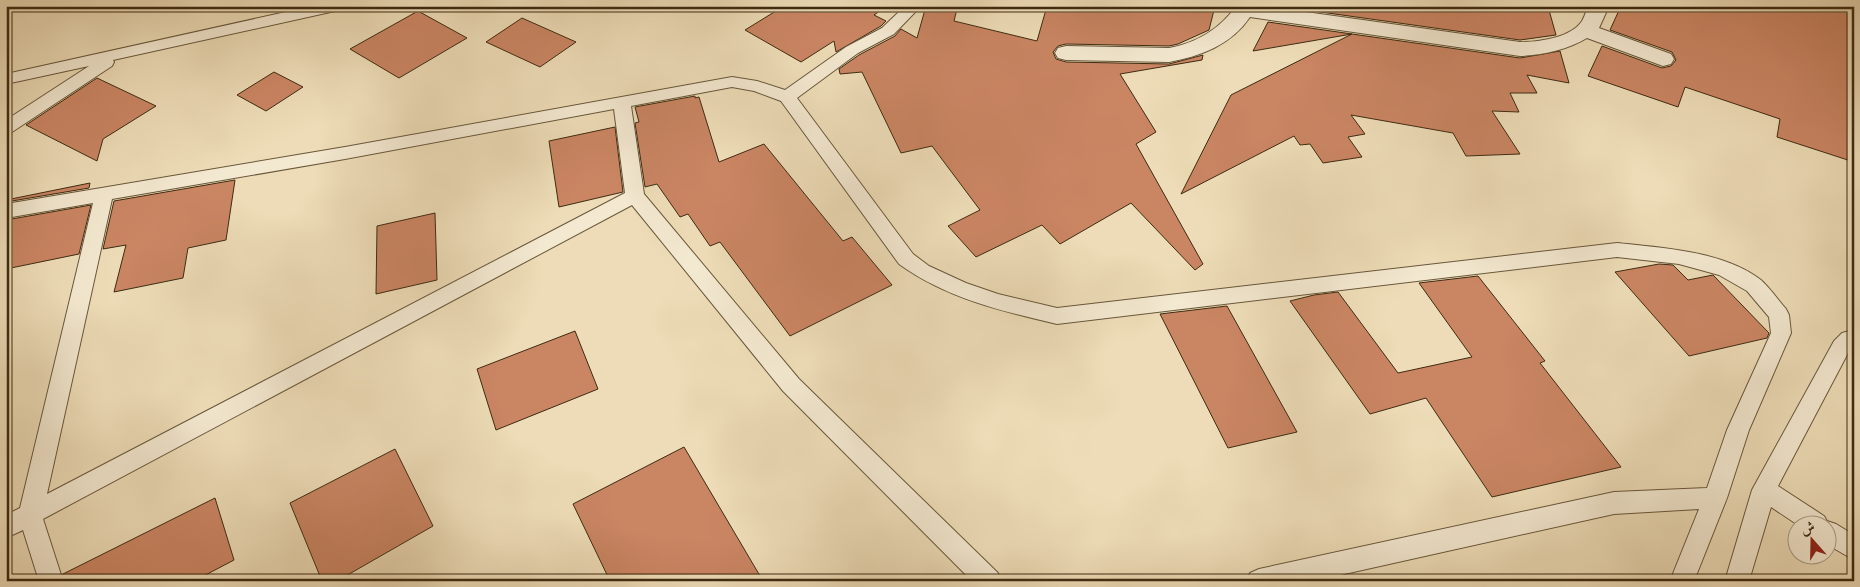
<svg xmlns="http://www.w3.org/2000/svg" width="1860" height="587" viewBox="0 0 1860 587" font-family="'IM FELL Double Pica',Amiri,serif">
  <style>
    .building { fill: #ca8563; stroke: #3d2b11 }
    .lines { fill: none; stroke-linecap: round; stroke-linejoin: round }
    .service-casing { stroke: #69573a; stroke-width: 2 }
    .minor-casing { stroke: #69573a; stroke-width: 2 }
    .service { fill: #f3e8d0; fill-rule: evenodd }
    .minor { fill: #f3e8d0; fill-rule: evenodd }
  </style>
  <rect width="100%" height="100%" fill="#eddcb7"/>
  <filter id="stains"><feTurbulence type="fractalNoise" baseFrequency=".004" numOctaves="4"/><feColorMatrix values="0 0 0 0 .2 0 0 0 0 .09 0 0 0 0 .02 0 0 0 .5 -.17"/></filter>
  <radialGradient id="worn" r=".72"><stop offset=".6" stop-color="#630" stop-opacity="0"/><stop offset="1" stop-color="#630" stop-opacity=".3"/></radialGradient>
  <g class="building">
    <polygon points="784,6 887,6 874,15 886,21 881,26 836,52 834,41 801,62 745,30"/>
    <polygon points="926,6 957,9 954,21 1037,41 1047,6 1215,6 1209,30 1178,44 1169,46 1066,44 1058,46 1053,52 1056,59 1066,62 1169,64 1203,55 1202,60 1120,74 1156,132 1136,144 1203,264 1195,270 1131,203 1060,244 1042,225 976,257 948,226 980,210 932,146 901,153 862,72 840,74 839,69 859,55 895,36 901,29 917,38"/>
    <polygon points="1278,6 1532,6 1549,10 1556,35 1520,40"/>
    <polygon points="1621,6 1854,6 1854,162 1777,137 1780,119 1685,87 1678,107 1588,76 1602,46 1662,68 1671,66 1676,60 1672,52 1610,30"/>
    <polygon points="418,11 467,38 399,78 350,49"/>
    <polygon points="522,18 576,42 540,67 486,42"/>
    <polygon points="1268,22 1520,58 1560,51 1569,83 1527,75 1537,93 1510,93 1519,112 1492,111 1520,154 1466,156 1453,133 1351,115 1365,134 1348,137 1362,157 1323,163 1310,144 1300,145 1294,136 1181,194 1231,95 1352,34 1253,51"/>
    <polygon points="274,72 303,87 266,111 237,95"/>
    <polygon points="97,78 156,106 103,139 97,161 26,125"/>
    <polygon points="695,96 695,98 699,97 719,162 764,144 843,241 852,237 892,285 790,336 720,242 710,246 688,214 680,217 657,184 645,187 635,123 639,122 635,107"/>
    <polygon points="615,127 623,192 559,207 549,141"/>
    <polygon points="235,180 226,240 188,248 183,278 114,292 126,245 103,249 114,201"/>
    <polygon points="90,183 89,188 6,202 6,200"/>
    <polygon points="91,205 79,254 6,269 6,220"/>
    <polygon points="435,213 437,280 376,294 377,226"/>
    <polygon points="1659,264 1673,265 1688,280 1713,275 1769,333 1767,338 1689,356 1615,272"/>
    <polygon points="1478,276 1545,361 1540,363 1621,467 1492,497 1426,398 1370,414 1290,301 1314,295 1338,292 1398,373 1472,357 1419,283"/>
    <polygon points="1227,306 1297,432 1228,448 1160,314"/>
    <polygon points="575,331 598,389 496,430 477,369"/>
    <polygon points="684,447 763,581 610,581 573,504"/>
    <polygon points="395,449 433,526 337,581 322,581 290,503"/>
    <polygon points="215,498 234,560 194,581 65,581 63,574"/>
  </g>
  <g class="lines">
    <g class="service-casing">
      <g id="service">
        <polygon points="313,6 342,6 340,9 335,11 113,60 114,62 112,66 12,132 6,134 6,120 89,66 6,84 6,74"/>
        <path d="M905 6H921L894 34 858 53 797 98 913 254 929 266 966 283 998 294 1057 308 1617 243C1663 248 1723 251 1761 280 1770 288 1778 300 1786 309L1789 315 1791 333 1749 430 1727 498 1694 581H1670L1699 509 1614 514 1313 581H1247L1250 573 1259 569 1614 492 1707 488 1727 430 1771 333 1769 317 1747 291 1719 275 1679 264 1617 257 1057 324C1001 311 946 298 899 264L781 101 754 91 732 87 631 106 644 194 799 379 998 573 1001 581H972L783 391 632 205 43 519 63 581H39L23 530 6 538V515L20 508 93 203 6 218V204L345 147 732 77 757 81 785 90 846 47 882 28ZM614 109 625 193 47 494 112 199 345 159Z"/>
        <polygon points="1849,331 1854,331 1854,347 1848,353 1778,486 1824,516 1827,521 1836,524 1854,535 1854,560 1828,545 1828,524 1798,525 1771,507 1749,581 1725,581 1752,490 1834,341 1842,333"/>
      </g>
    </g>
    <g class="minor-casing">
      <path id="minor" d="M1236 6H1263L1520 42C1538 42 1571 38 1582 21 1585 16 1586 11 1588 6H1609L1599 28 1671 54 1674 59 1671 64 1663 66 1587 38C1567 50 1543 55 1520 56L1250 17C1231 45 1201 56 1169 62L1066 60 1058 58 1055 53 1058 48 1066 46 1169 48C1196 43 1220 29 1236 6Z"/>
    </g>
    <use href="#service" class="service"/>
    <use href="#minor" class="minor"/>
  </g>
  <rect width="1860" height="587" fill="none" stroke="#eddcb7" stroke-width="25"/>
  <rect x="8" y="8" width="1845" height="572" fill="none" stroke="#3d2b11" stroke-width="2.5"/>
  <rect x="12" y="12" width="1835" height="562" fill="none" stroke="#3d2b11"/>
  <g transform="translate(1812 540) rotate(340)"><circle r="24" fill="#f3e8d0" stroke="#aa9c84"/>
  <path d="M0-4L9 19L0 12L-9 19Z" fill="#8f2418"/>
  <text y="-8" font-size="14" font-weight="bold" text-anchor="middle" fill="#3d2b11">ش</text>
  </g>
  <rect width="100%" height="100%" filter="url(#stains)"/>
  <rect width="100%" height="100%" fill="url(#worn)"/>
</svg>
